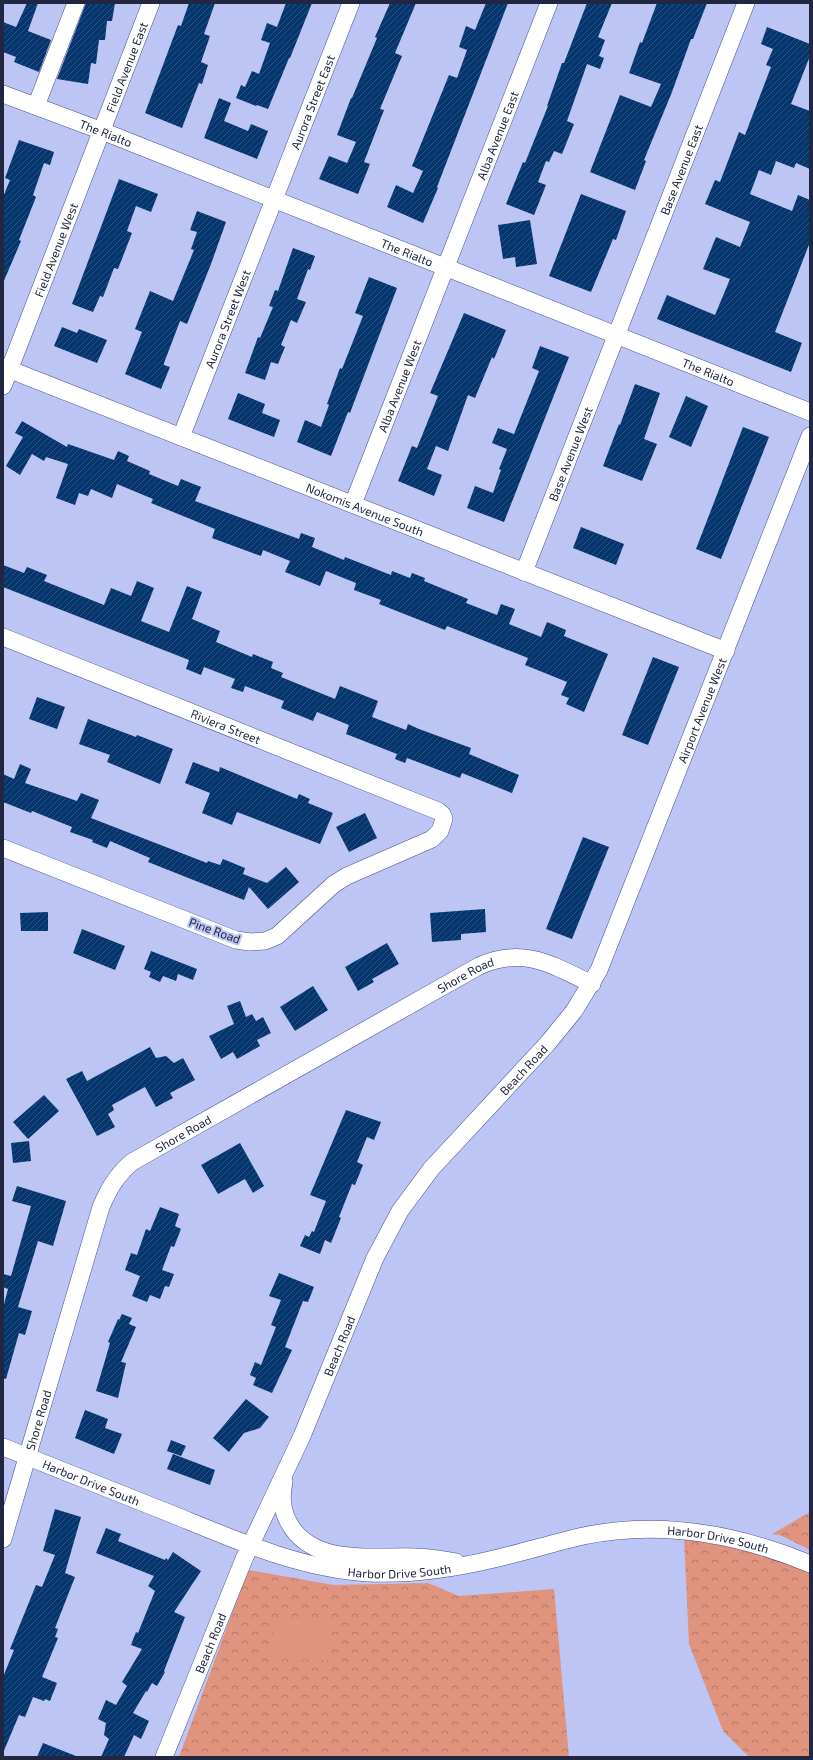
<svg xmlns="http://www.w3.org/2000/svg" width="813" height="1760" viewBox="0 0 813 1760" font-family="'Exo 2',sans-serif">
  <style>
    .forest { fill: url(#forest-crowns) }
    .garden { fill: #e0947e }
    .building { fill: url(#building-hatch) }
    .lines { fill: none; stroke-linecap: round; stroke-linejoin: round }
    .minor-casing { stroke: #474f92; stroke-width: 18 }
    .minor { stroke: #fff; stroke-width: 17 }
    .labels { text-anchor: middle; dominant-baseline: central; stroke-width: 4; stroke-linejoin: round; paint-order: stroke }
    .street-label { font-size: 12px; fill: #212643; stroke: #bcc5f3 }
  </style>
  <defs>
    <pattern id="forest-crowns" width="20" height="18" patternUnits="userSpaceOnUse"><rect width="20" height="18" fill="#e0947e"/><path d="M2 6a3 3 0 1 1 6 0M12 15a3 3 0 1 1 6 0" fill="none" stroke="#b57969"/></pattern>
    <pattern id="building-hatch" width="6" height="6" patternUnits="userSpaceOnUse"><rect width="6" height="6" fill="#05356d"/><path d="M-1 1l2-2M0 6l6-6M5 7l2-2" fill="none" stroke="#2a507f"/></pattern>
  </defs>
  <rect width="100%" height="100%" fill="#bcc5f3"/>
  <g class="forest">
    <polygon points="810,1512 810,1550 780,1535 772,1534"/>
    <path d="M684 1538C728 1543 769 1557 810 1572V1757H749L723 1731 689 1644Z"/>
    <polygon points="248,1570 334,1585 428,1583 459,1596 554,1589 569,1757 179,1757"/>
  </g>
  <polygon class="garden" points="273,1622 329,1623 328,1660 272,1659"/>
  <g class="building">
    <polygon points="27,3 38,3 28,31 51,40 39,72 14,62 16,57 3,52 3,22 16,27"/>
    <polygon points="86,3 115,3 112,21 107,21 105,40 99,40 96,64 91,63 88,84 57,79"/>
    <polygon points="189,3 215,3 204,34 210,36 201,62 208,65 202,84 199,83 182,128 145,113 178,25 181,26"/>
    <polygon points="286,3 312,3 290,58 289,58 268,109 257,105 256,106 236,98 241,85 245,87 252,71 259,74 270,43 261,40 267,23 277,27"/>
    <polygon points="390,3 416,3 395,53 402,56 380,109 384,110 364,162 370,164 358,194 319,179 329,156 347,163 356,142 337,135 351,98 352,98 377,38 375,37"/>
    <polygon points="486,3 508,3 437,187 438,188 423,223 387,207 396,185 413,193 423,171 412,166 449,75 457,78 467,50 459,47 466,26 475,30"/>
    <polygon points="587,3 612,3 598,37 605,40 599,56 604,58 600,69 587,64 567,121 574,124 562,154 554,151 549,162 546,161 538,182 546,185 534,215 506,204 523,162 525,163 548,106 547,106 562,63 564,63"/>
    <polygon points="657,3 707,3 693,39 691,39 672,92 644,160 646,161 635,190 590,172 620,95 651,107 661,84 629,73 640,42 642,43"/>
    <polygon points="767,27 810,44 810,56 791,104 810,111 810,169 796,163 794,168 776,161 771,175 759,170 750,194 792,211 798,195 810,200 810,242 775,332 802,343 791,372 657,319 667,295 715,315 730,279 703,269 716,237 740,247 750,222 705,204 715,180 720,182 739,132 745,135 771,67 766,65 773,49 761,44"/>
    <polygon points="219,98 231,103 224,121 248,131 251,124 268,131 257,159 204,138"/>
    <polygon points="19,140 54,152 50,165 44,163 33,195 36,197 19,240 21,241 3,283 3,197 10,180 5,178"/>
    <polygon points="119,179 158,194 151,212 136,206 127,231 132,233 118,269 114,268 103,297 100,296 93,312 72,304"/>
    <polygon points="581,194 626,211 616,240 613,239 591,292 549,276"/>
    <polygon points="197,211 226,222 211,264 187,324 180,321 164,363 164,365 170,367 161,389 125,374 142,332 135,329 150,291 173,301 194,250 191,249 197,232 190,230"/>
    <polygon points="530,220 537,264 516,267 515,257 503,259 498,225"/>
    <polygon points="293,248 315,256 310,270 308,269 297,299 306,302 297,323 291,320 281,345 285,347 278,364 271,362 265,380 245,373 258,337 260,338 273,307 269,306 275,290 278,291"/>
    <polygon points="369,277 397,288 350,413 348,412 331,456 297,442 305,420 321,427 329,405 327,404 340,368 342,369 363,316 355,313"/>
    <polygon points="464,313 506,330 494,359 492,357 475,398 468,395 448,451 436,446 427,469 442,475 434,496 398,481 412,446 417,448 438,396 430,393"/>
    <polygon points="62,327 77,333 79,329 107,340 97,363 54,346"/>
    <polygon points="540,346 569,357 504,522 467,508 475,486 493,493 501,470 499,469 507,449 492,443 498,428 514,434 539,371 532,368"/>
    <polygon points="635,384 660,393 644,439 657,444 642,481 603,466 619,424 620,425"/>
    <polygon points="238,393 265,404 262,413 280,420 274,437 228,419"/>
    <polygon points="686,396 708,406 691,447 669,437"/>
    <polygon points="22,421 67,447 68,444 114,460 118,451 129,456 127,461 150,471 149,474 178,486 181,479 201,487 195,501 299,539 301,533 315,538 312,547 344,560 345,557 391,575 392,571 410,578 412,573 425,578 424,581 468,599 466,603 497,615 501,604 515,609 509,624 541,637 547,622 566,630 564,636 608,654 584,712 566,704 569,698 561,695 567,682 525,665 528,658 447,626 445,630 379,604 381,600 354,590 356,583 326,571 320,586 285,572 290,561 263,550 261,556 212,538 215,529 151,503 153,499 117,484 112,498 91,489 88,496 79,493 75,505 56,498 68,464 46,457 44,461 32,454 20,475 6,466 23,437 15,433"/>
    <polygon points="743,427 769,437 721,559 696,549"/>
    <polygon points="581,527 624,544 616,565 573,548"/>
    <polygon points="3,565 24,573 27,567 47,575 44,581 104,605 111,588 131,596 137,581 154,588 141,621 169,632 187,586 202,592 192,619 220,631 216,642 252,657 253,654 273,662 271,668 283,673 281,677 335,699 340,686 378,701 372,717 406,730 408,724 419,729 471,748 469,754 519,775 512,793 462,773 460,778 407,758 405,763 395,759 397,754 346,734 349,725 317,712 313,721 281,708 284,701 245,686 243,692 231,688 235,679 204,667 201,675 186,669 189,660 3,587"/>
    <polygon points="653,657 679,667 648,745 622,735"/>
    <polygon points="37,697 65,707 57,729 29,719"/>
    <polygon points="88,719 136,737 137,735 173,749 160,784 107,762 110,755 79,744"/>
    <polygon points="193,762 219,772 220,767 297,799 299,794 310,799 308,803 333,813 320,844 237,812 232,825 202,813 210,793 185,783"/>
    <polygon points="20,764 31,769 25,783 77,801 81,793 99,800 91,818 207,863 208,861 220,865 223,859 245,868 243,874 267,883 286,867 299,882 268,909 249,887 244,900 148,862 150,858 110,841 107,848 92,842 93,840 70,832 72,827 32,811 31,813 3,802 3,774 14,779"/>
    <polygon points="365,813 377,838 349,852 336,827"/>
    <polygon points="583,837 609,847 572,939 546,929"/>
    <polygon points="485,909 486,932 461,934 461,940 432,942 430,913"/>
    <polygon points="48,912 48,931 21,931 20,913"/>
    <polygon points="82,929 125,946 115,970 73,953"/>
    <polygon points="387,943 399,964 372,979 374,982 358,991 345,967"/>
    <polygon points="151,951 197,969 193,980 178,974 176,981 163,976 160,982 149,977 151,972 144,969"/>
    <polygon points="313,986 328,1010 295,1031 280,1007"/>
    <polygon points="240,1001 246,1017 252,1014 256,1021 263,1017 271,1033 257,1040 260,1046 237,1059 233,1052 221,1059 209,1036 234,1024 227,1006"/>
    <polygon points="150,1047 156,1058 166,1056 174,1063 183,1058 195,1080 170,1093 173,1098 156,1107 145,1087 112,1105 114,1110 108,1114 115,1127 97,1136 66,1079 82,1071 87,1081"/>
    <polygon points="44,1095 59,1111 28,1139 13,1122"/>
    <polygon points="346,1110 381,1122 374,1140 367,1137 357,1162 363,1165 355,1185 352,1184 339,1217 341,1218 331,1243 325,1240 320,1254 300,1246 305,1235 309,1237 312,1231 314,1232 326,1201 310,1195"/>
    <polygon points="29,1141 31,1161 13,1163 11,1143"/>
    <polygon points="240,1143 264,1186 253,1193 245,1179 218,1194 201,1165"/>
    <polygon points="17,1186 66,1201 53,1246 38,1241 18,1307 32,1311 25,1335 19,1333 6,1379 3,1378 3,1308 8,1289 3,1287 3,1274 11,1276 31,1206 12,1201"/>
    <polygon points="160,1207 179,1214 175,1226 181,1229 174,1247 171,1246 162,1270 174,1274 169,1287 165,1286 160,1299 150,1295 147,1302 132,1296 140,1276 125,1270 131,1253 137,1255 146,1229 150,1231"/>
    <polygon points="279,1273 314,1287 308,1302 303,1301 285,1347 292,1350 272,1393 253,1385 256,1378 250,1375 255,1362 261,1365 276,1327 271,1325 281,1300 269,1296"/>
    <polygon points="122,1314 132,1318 129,1324 136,1327 121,1362 126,1363 118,1398 96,1391 110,1343 108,1342 118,1319 119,1320"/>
    <polygon points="246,1399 269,1417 260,1428 244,1433 229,1452 213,1438"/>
    <polygon points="85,1410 108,1419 105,1428 122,1434 114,1454 75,1438"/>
    <polygon points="171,1440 186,1446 181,1456 167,1451"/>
    <polygon points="173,1454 215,1470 210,1485 167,1469"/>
    <polygon points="55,1509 81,1517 65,1573 75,1577 55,1628 58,1629 55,1637 58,1638 42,1677 57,1683 50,1701 45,1699 44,1701 33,1697 25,1717 19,1715 3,1753 3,1677 14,1650 10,1649 36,1585 42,1587 55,1555 43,1551"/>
    <polygon points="106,1528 121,1534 118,1541 165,1560 166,1558 168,1560 173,1552 201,1571 174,1612 185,1617 164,1671 165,1672 157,1686 152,1683 147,1692 146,1691 133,1713 149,1721 141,1739 134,1735 124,1757 101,1757 109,1739 104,1735 106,1723 98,1719 106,1700 116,1705 127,1686 122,1682 142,1649 131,1645 136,1632 138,1633 155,1591 148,1586 154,1576 96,1553"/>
    <polygon points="43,1743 76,1756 76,1757 37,1757"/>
  </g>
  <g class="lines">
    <g class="minor-casing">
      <g id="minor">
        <path id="s1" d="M3 94 102 131 810 412"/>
        <polyline points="36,106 76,3"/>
        <path id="s2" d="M3 367 726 651"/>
        <path id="s3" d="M3 386 151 3"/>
        <path id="s4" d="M181 437 351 3"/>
        <path id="s5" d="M353 504 549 3"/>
        <path id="s6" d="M524 572 746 3"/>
        <path id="s7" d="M3 637 438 811 442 814 444 819 440 831 432 839 347 876 334 884 277 936 265 941 250 942 236 940 3 848"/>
        <path id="s8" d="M3 1447C62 1470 120 1494 179 1517 240 1542 302 1569 368 1573 411 1575 452 1569 494 1559 524 1552 553 1543 583 1536 661 1520 738 1534 810 1564"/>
        <path d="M284 1482C281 1496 282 1511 289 1523 313 1567 375 1555 416 1557 430 1557 443 1560 456 1562"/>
        <path id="s9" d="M3 1539 101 1207C109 1188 117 1175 132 1162L479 966C524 946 552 965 592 984"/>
        <path id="s10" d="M164 1757 244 1559 302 1436 375 1258 400 1211 431 1169 548 1043 574 1011 599 970 810 436"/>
      </g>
    </g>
    <use href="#minor" class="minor"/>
  </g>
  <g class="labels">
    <g class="street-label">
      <text stroke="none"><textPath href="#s3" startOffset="342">Field Avenue East</textPath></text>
      <text stroke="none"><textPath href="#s4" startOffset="360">Aurora Street East</textPath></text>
      <text stroke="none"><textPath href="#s1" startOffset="110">The Rialto</textPath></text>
      <text stroke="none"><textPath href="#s5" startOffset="396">Alba Avenue East</textPath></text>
      <text stroke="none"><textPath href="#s6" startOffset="432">Base Avenue East</textPath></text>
      <text stroke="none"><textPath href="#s3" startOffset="146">Field Avenue West</textPath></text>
      <text stroke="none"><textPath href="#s1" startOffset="434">The Rialto</textPath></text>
      <text stroke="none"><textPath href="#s4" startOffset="127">Aurora Street West</textPath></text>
      <text stroke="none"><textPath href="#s1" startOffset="758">The Rialto</textPath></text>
      <text stroke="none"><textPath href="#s5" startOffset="127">Alba Avenue West</textPath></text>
      <text stroke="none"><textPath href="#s6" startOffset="127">Base Avenue West</textPath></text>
      <text stroke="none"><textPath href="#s2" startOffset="389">Nokomis Avenue South</textPath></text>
      <text stroke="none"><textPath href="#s10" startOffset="1188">Airport Avenue West</textPath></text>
      <text stroke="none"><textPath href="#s7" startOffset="240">Riviera Street</textPath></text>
      <text transform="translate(215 930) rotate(20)">Pine Road</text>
      <text stroke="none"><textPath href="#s9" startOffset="784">Shore Road</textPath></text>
      <text stroke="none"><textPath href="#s10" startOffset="783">Beach Road</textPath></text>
      <text stroke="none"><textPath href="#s9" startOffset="460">Shore Road</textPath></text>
      <text stroke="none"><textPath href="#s10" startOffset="447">Beach Road</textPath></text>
      <text stroke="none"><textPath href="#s9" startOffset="124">Shore Road</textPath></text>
      <text stroke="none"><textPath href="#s8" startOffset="95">Harbor Drive South</textPath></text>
      <text stroke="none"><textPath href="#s8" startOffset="743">Harbor Drive South</textPath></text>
      <text stroke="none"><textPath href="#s8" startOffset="419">Harbor Drive South</textPath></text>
      <text stroke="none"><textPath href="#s10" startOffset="123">Beach Road</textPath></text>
    </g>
  </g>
  <rect width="813" height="1760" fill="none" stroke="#212643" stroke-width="8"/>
</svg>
